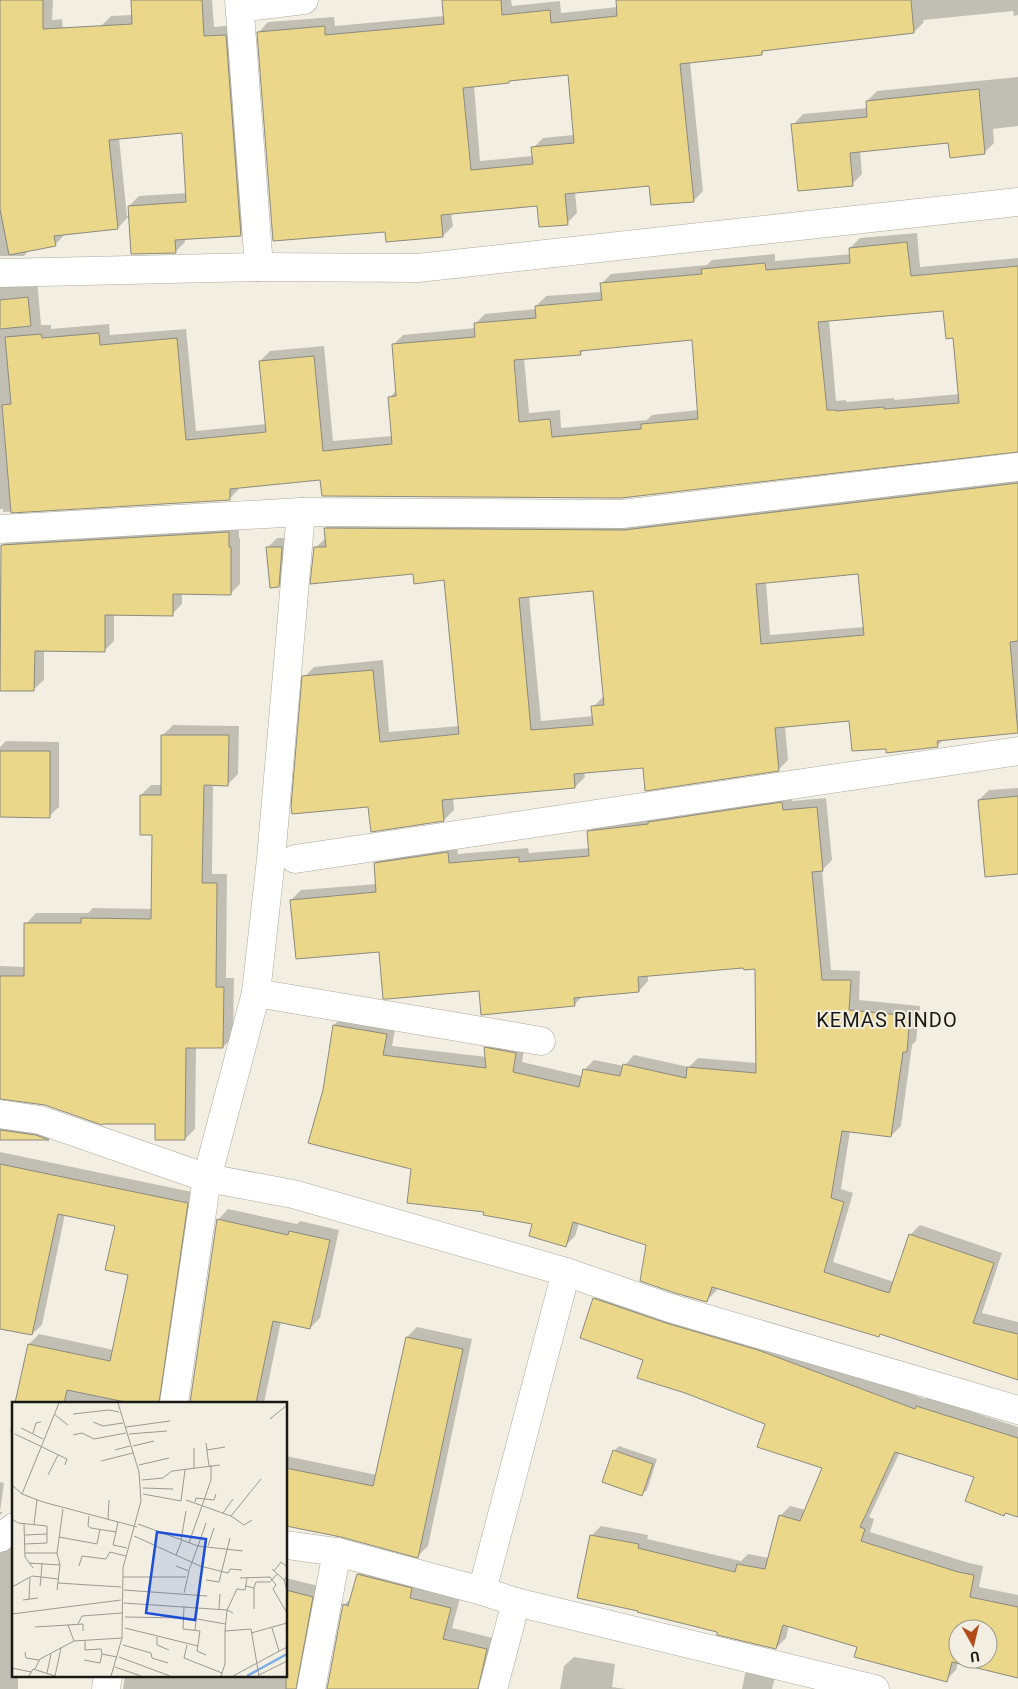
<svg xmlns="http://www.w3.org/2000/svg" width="1018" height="1689" viewBox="0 0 1018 1689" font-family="Roboto,sans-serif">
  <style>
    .shadow { fill: #0003; fill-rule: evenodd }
    .building { fill: #ead789; stroke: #8c8a7e; fill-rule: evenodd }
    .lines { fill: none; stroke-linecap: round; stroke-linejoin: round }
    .street-casing { stroke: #aca99d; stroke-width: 29 }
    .street { stroke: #fff; stroke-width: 28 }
    .labels { text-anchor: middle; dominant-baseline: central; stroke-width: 4; stroke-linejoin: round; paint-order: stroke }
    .quarter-label { font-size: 20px; letter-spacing: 1px; fill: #191814; stroke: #f2efe2 }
    .inset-river { fill: none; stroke: #7aace6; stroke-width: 2.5 }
    .inset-road { fill: none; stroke: #9b9990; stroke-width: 1 }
    .view { fill: #1d4ed8; fill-opacity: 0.15; stroke: #1d4ed8; stroke-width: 2.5 }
    .inset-edge { fill: none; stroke: #191814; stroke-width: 2.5 }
  </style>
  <rect width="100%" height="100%" fill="#f2efe2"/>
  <g class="shadow">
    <polygon points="0,0 53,0 52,20 62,19 71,134 101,26 111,16 133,15 132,0 212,0 214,27 235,25 250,225 240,235 185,238 185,242 175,252 129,206 139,196 187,193 183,132 119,138 127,216 129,216 118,228 65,234 55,245 29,250 24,256 0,256"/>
    <path d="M443 0H511L512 6 560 1 561 13 618 7 617 0H1018V15L1014 16 1013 11 923 20 924 22 914 32 766 49 761 54 690 62 703 191 693 201 650 184 575 192 577 213 567 223 538 205 451 213 453 226 443 236 386 230 258 33 268 22 334 17 335 26 444 16ZM569 74 574 135 543 138 533 148V156L480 161 474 86 508 82 511 79Z"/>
    <polygon points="1018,77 1018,126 993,129 994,143 984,153 949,142 860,151 862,174 852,184 793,125 803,114 868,108 867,101 877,91"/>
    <path d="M917 233 920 267 1018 258V450L321 479 239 487V489L229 499 3 512V509H0V275L37 279 41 325H51V329L109 324 110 335 186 329 196 431 266 424 260 361 270 351 324 346 333 441 392 436 389 398 397 390 393 345 403 335 476 328 475 324 485 314 537 309 536 306 546 296 602 292 601 284 611 274 707 265 712 260 775 254V261L851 254 850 248 860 238ZM944 310 954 337 959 394 894 400V398L846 402V400L836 401 829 320ZM693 339 698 410 652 415 647 420 561 428 560 410 529 413 524 358 580 354 585 349Z"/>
    <path d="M1018 475V732L944 739 937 746 887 747 850 720 785 726 788 760 778 770 645 766 584 772 585 777 575 787 453 798 454 810 444 820 372 830 369 805 304 677 314 667 383 660 389 732 459 726 445 579 315 548 326 538V528L335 518 634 520ZM859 573 864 627 770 635 766 582ZM594 590 604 696 593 707V716L541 721 529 596Z"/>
    <polygon points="239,522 239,538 240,538 240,584 230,594 182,593 182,604 172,614 114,614 114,641 104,651 44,650 44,680 34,689 0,689 3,545 13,535"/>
    <polygon points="277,538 292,538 288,576 278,586 267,548"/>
    <polygon points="173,725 239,726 238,774 228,784 213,784 212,874 227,874 226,978 234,978 233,1037 223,1047 196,1047 195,1129 185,1139 156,1122 0,1098 0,966 25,967 26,924 36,913 88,913 93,908 152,909 153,834 141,795 151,785 162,785 163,735"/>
    <polygon points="6,741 59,742 59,807 49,816 0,816 0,747"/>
    <polygon points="1018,788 1018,873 979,800 989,790"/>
    <polygon points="791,793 792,801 826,798 832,860 822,870 831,970 860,971 859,1000 920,1006 916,1041 912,1045 901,1126 891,1136 850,1131 841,1189 853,1193 833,1262 894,1282 910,1235 920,1225 1002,1253 982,1313 1018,1322 1018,1378 881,1333 879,1335 717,1288 716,1291 706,1301 647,1244 579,1223 575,1236 565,1246 534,1223 485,1211 413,1168 324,1090 334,1025 344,1015 396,1024 392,1046 487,1057 486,1048 495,1038 525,1043 522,1062 582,1076 584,1070 594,1060 624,1066 634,1055 689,1067 698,1058 757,1063 757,968 745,966 648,975 648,981 639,991 583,996 574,1005 480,990 380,951 291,900 301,890 377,884 375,863 385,854 457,843 458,854 528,848 529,853 590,848 589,832 598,822"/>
    <polygon points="0,1116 58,1129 49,1139 0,1138"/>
    <polygon points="0,1152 197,1193 173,1403 16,1403 29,1344 39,1334 114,1350 130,1274 117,1225 65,1214 42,1325 31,1335 0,1329"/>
    <polygon points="228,1209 297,1224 300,1221 339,1230 320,1318 310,1328 281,1321 264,1403 191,1403 218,1220"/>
    <path d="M604 1289 768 1341 925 1399 927 1397 1018 1427V1516L976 1476 900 1452 869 1517 874 1519 870 1532 969 1563 983 1566 979 1587 1018 1595V1676L958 1662 956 1670 946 1680 859 1646 789 1625 786 1638 776 1648 719 1631 591 1536 601 1526 648 1535 647 1539 741 1561 748 1554 769 1558 780 1516 790 1506 806 1510 823 1468 767 1423 644 1359 594 1299ZM958 1629H988V1659H958Z"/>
    <polygon points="417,1327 472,1339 428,1546 418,1556 341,1536 286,1524 286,1456 377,1475 407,1337"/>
    <polygon points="14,1415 14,1432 10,1431"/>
    <polygon points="619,1446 657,1459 647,1490 642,1494 614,1451"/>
    <polygon points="0,1482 4,1483 0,1512 3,1512 0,1515"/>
    <polygon points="0,1539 14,1544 14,1675 18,1675 18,1689 0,1689"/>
    <polygon points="368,1564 460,1598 452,1628 497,1639 491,1689 328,1689 344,1605 352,1597 358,1574"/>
    <polygon points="286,1578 322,1587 310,1689 123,1689 125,1675 286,1675"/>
    <polygon points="574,1657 615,1664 612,1687 626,1689 560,1689 564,1666"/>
    <polygon points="755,1664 777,1670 772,1689 742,1689 745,1674"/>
  </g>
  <g class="building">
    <polygon points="0,0 43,0 43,29 132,24 131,0 202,0 204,36 226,35 241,236 175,240 176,253 131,254 128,206 186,202 182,133 109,140 118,229 54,236 56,246 9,255 0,209"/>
    <path d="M442 0H501L502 15 550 10 551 23 617 16 616 0H911L914 33 762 51V55L680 64 694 202 651 205 649 186 565 194 568 225 539 227 537 206 441 215 443 237 386 242 385 232 273 241 257 32 325 26V35L444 24ZM568 75 574 143 531 147 533 164 471 170 463 88 509 83V81Z"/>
    <polygon points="979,89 985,154 950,158 948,143 850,153 853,186 798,191 791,124 867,117 866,101"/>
    <path d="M907 242 911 276 1018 266V452L621 498 322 496 320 480 230 489V500L11 513 2 405 11 404 5 337 41 334 42 338 99 333 100 345 177 338 186 440 266 432 259 361 314 356 323 451 392 444 388 397 396 396 392 344 475 337 474 323 536 318 535 306 602 300 600 283 702 274 701 269 765 263 766 270 850 263 849 248ZM943 311 946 339 953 338 959 403 884 409V407L836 411V410H827L818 322ZM692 340 698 419 641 424V429L552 437 550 419 519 422 514 360 581 355 580 351Z"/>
    <polygon points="28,297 31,326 0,329 0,300"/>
    <path d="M1018 483V641L1010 642 1018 733 937 741 938 747 886 753V749L852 751 849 721 775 728 779 771 645 791 643 768 574 774 575 788 442 800 444 821 371 832 368 807 292 814 291 806 302 676 373 670 380 742 459 734 444 580 414 584 413 574 310 584 314 547H326L324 528 624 530ZM858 574 864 635 761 644 756 584ZM593 591 604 705 591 706 593 725 531 730 519 598Z"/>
    <polygon points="229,532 229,547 231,547 231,595 173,594 173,616 105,615 105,652 35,651 34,691 0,691 1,545"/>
    <polygon points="266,547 282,547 279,587 270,588"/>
    <polygon points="161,735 229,735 228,786 204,785 202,883 217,883 216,987 224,987 223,1048 186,1048 185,1140 155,1140 155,1124 103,1124 102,1125 45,1105 0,1099 0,976 24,976 24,923 81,923 81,918 151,919 152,835 140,835 140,795 161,795"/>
    <polygon points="0,751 50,751 50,818 0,817"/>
    <polygon points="1018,796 1018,874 985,877 978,800"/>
    <polygon points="782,802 783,810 817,807 823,871 812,872 822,980 851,980 849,1010 910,1016 907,1052 903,1052 891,1137 842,1131 831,1198 844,1202 824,1272 889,1293 909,1234 994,1263 973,1323 1018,1334 1018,1380 880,1334 879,1337 712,1287 707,1302 675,1293 640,1281 646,1245 573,1222 566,1247 529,1236 532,1224 483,1215 484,1212 407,1203 411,1169 308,1143 323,1090 333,1025 387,1034 383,1055 486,1068 484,1047 516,1053 513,1072 579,1087 583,1069 620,1076 623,1064 686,1078 687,1067 756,1073 755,969 744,970 743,968 638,977 639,992 574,998 575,1006 481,1015 479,991 388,999 383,999 379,952 296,959 290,900 376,892 374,863 448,852 449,863 519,857 519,862 589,856 587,831 648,824 648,822"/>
    <polygon points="0,1130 36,1135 49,1140 0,1140"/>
    <polygon points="0,1164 188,1203 159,1403 130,1403 67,1390 64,1403 15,1403 28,1344 110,1361 128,1275 105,1270 115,1226 58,1214 32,1335 0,1329"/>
    <polygon points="217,1219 288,1235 289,1231 330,1240 310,1329 273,1321 256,1403 190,1403"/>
    <path d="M593 1298 666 1323 758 1350 915 1409 916 1406 1018 1438V1517L1005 1513 1004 1516 965 1501 974 1477 895 1452 860 1527 865 1529 861 1541 958 1572 974 1575 970 1597 1018 1607V1678L952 1662 947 1682 854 1657 857 1647 783 1625 776 1649 717 1635V1632L637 1612 638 1611 577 1598 590 1535 639 1544 638 1548 735 1572 737 1564 765 1569 779 1515 800 1521 822 1468 757 1447 765 1424 685 1393 637 1378 643 1360 580 1338ZM958 1629H988V1659H958Z"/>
    <polygon points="406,1337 463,1349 418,1558 341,1537 286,1526 286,1468 373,1486"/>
    <polygon points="613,1450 653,1464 642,1496 602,1482"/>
    <polygon points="357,1574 412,1588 410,1598 451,1608 443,1639 487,1649 478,1689 327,1689 343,1604 348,1606"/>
    <polygon points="286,1590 313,1597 296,1689 286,1689"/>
  </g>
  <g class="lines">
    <g class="street-casing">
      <g id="street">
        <polyline points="239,0 259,267"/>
        <polyline points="240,8 304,0"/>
        <polyline points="0,273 259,267 418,268 1018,202"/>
        <polyline points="301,512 271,859 256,993 541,1041"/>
        <polyline points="0,529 301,512 622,514 1018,467"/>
        <polyline points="295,859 1018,751"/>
        <polyline points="0,1114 40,1120 207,1178 293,1194 566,1272 670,1308 1018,1410"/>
        <polyline points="174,1403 207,1178 256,993"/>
        <polyline points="0,1538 14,1527"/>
        <polyline points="286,1545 337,1552 482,1591 516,1602 875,1689"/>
        <polyline points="482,1591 566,1272"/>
        <polyline points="106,1689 108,1675"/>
        <polyline points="311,1689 337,1552"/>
        <polyline points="493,1689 516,1602"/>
      </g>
    </g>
    <use href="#street" class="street"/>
  </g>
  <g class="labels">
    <g class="quarter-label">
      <text x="887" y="1020">KEMAS RINDO</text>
    </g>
  </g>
  <g transform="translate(12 1402)">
    <rect width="275" height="275" fill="#f2efe2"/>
    <path class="inset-river" d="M235 274 275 252"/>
    <path class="inset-road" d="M42 12 56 23M61 12 97 8 107 10M258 17 275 3M81 20 91 24 111 21M114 25 158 19M9 26 31 37M21 31 24 21 29 20M3 32 55 57 53 63M117 32 155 29M61 33 70 31 82 37 114 31M194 41 197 64M121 44 142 39M103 48 118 44M195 48 213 45M89 59 121 51M127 63 157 56M182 66V46M36 73 46 53M130 78 151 76 160 69 208 63M0 83 10 92 31 100 125 125M131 86 161 87M10 92 47 1M131 92 169 99 173 68M174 98 219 114 249 77M183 100 184 96 202 98 204 92M211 111 221 97M77 114 76 124 79 126 104 130 106 120M219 114 232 123 240 118M0 117 6 121 35 124V132L13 133M96 117 97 98M12 122 13 155 21 166M22 122 25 98M126 122 186 144 231 149M104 130 101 143 115 146M122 134 188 164 216 171 218 167 230 168M47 135 85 142 88 127M169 138 174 109M177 141 199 78V63M13 142 35 141V132M186 144 194 121M196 144 202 126M13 151H45L51 107M45 151 48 163 45 188M164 153 170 138M17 161 48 163M67 164 70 154 94 157 98 150 114 154M164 164 177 169 172 191M260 167 272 178M177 168 186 144M262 169 269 160 275 165M275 174 272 178 275 188M111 175H174M228 176 258 175 264 183 261 187 275 211M194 178 207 180 218 136M46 181 109 185M28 184 29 175 46 177M234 184 242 186V207M0 185 20 174 29 175 30 161M242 186 244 180H258L265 172M112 188 195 194M17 197 18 176M11 198 26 196M112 201 215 208 213 229 239 227 247 274M172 204 171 227 188 229 185 249 194 253M207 207 208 192M221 211 215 208 225 187 233 188 235 176M0 212 109 198M113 215 171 216M185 217 213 222M66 222 70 214 110 211M23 225 56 223M113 226 186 244M260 226 267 249M183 228 187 193M239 231 275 221M145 235V243L157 248M62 239 56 223 71 222V229M111 243 139 251 140 256 156 261M175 243 172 256 210 271M13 250 14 256 27 258M90 252 105 255M107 255 158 274M72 258 88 261 90 252 89 247 73 248V238M103 265 129 274M0 266 19 270M23 267 28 257 62 239 110 236M35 271 39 252M247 273 275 259M17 274 21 267 43 274M43 274 49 246M99 274 110 236 111 166 129 99 127 70 106 1M209 274 213 262V229M221 274 275 245"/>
    <path class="view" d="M145 130 194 137 183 218 134 211Z"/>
    <rect width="275" height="275" class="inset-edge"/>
  </g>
  <g transform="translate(973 1644) rotate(172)"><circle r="24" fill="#f2efe2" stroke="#9b9990"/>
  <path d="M0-4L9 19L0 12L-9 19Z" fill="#b24d1b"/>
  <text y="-8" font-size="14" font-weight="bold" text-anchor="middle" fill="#191814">U</text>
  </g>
</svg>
